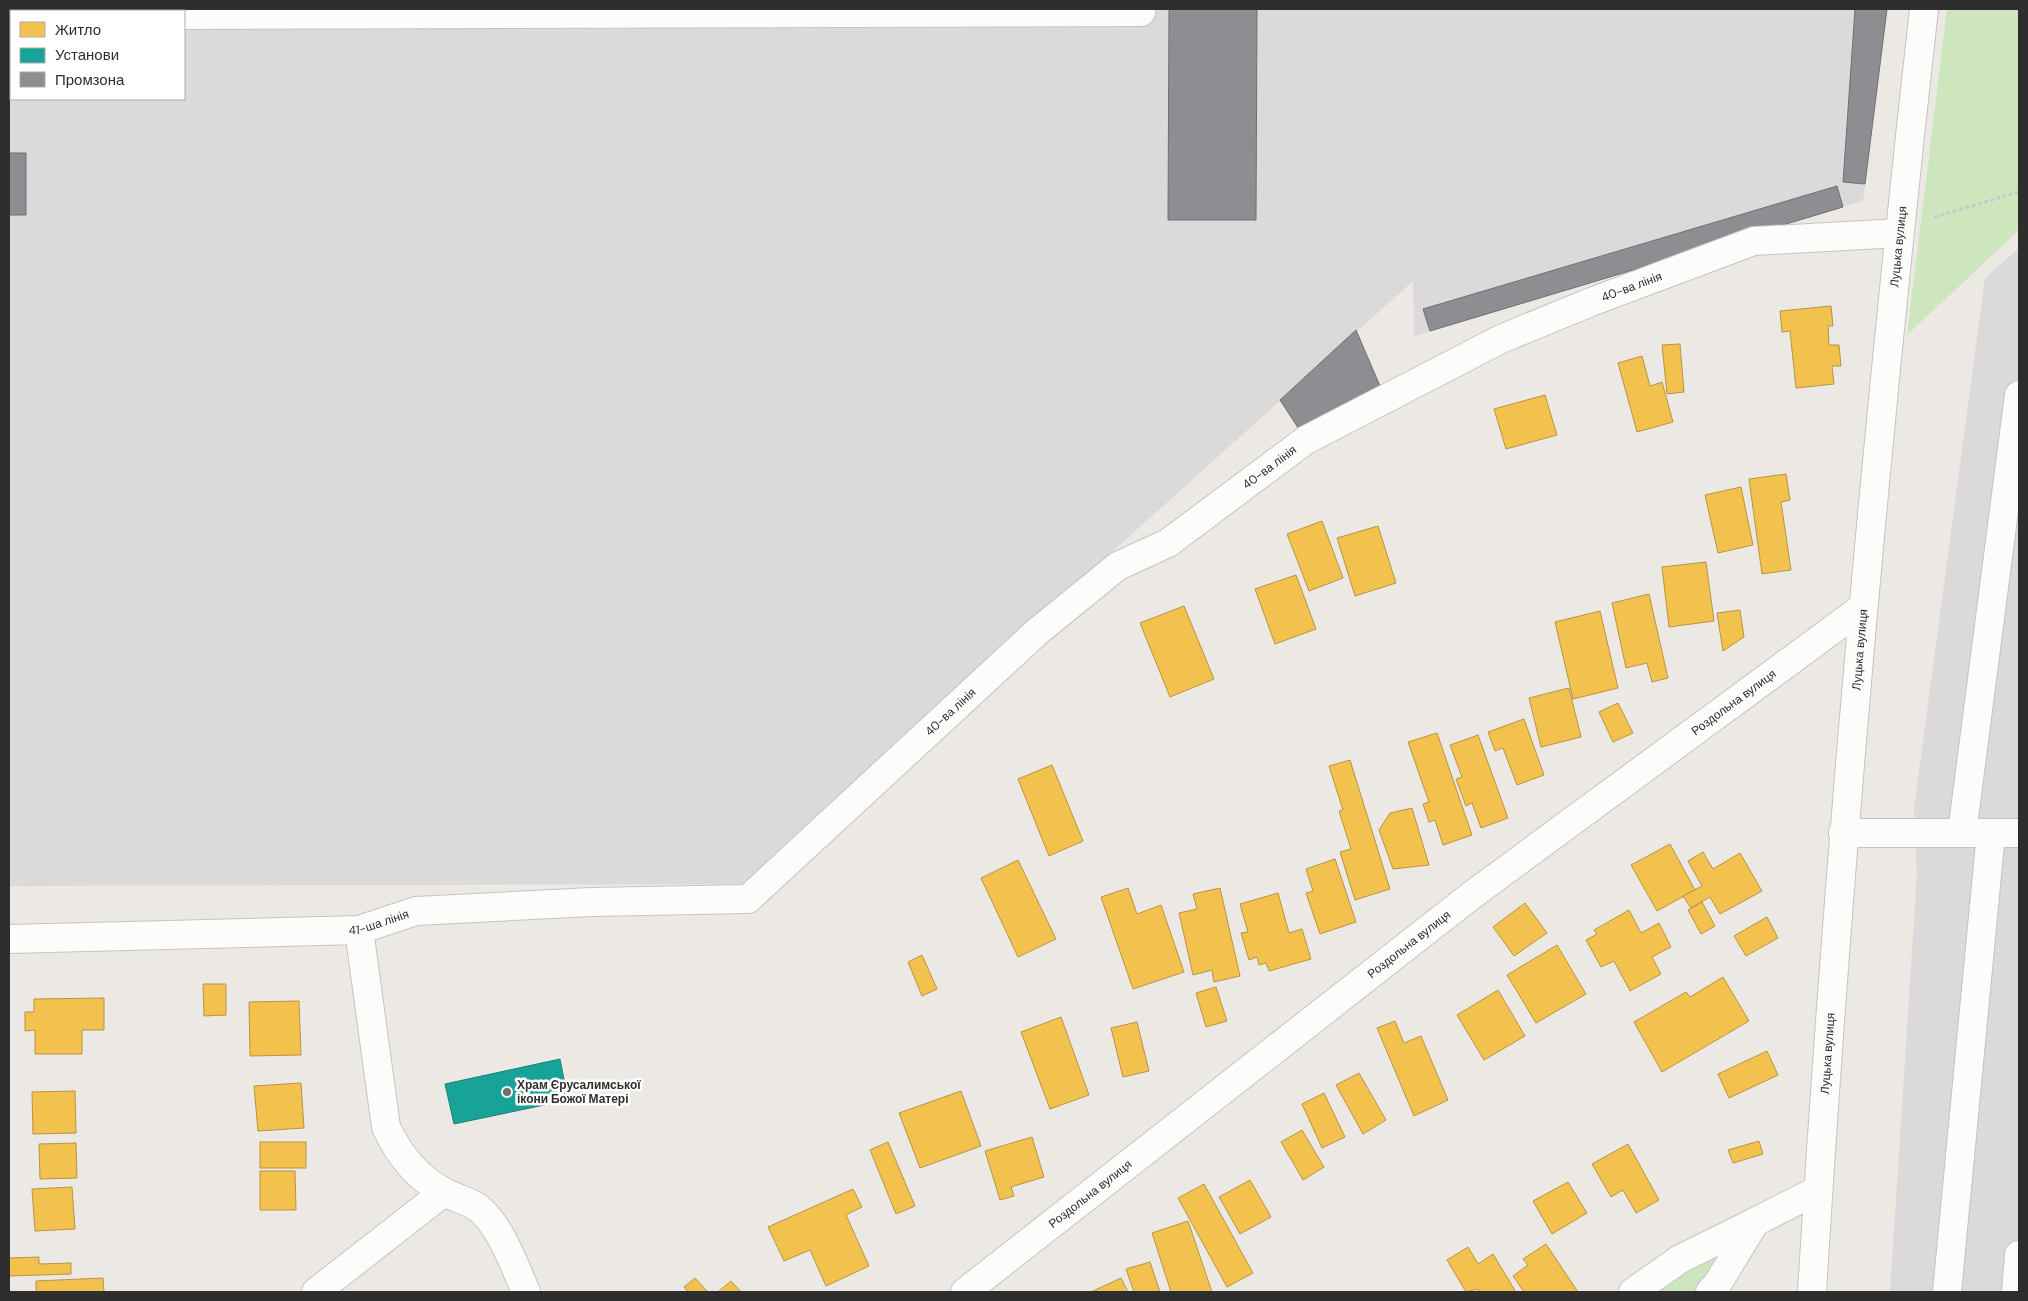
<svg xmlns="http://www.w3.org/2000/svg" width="2028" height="1301" viewBox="0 0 2028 1301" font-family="'DM Sans',sans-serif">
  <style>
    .industrial { fill: #dcd9db; fill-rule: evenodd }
    .green { fill: #cee6be }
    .homes { fill: #f2c14e; stroke: #b79544 }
    .public { fill: #17a398; stroke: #1e8078 }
    .industry { fill: #8d8d92; stroke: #707074 }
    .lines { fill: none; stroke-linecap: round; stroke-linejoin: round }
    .minor-casing { stroke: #c5c4c5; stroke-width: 30 }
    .path { stroke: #c9c9c8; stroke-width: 3; stroke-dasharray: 4 2.5; stroke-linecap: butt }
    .minor { stroke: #fcfcfb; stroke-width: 28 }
    .poi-dot { fill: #706f6e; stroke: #fff; stroke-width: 2 }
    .labels { text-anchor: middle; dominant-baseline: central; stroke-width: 5; stroke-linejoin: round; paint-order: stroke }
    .street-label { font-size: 12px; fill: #2e2e2e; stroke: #fff }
    .poi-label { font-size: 12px; font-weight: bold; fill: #2e2e2e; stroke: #fff; text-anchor: start }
  </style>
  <rect width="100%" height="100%" fill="#ece8e4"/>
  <g class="industrial">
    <path d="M9 9H1887L1863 201 1414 336 1413 281 743 884 9 886ZM11 11H184V99H11Z"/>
    <polygon points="2019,248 2019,1292 1890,1292 1917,874 1914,809 1985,278"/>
  </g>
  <g class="green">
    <polygon points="1947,9 2019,9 2019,230 1907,335"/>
    <polygon points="1733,1240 1697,1292 1645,1292"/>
  </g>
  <g class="homes">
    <polygon points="1831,306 1833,326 1828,326 1829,345 1839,345 1841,366 1832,366 1834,384 1796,388 1790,331 1782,332 1780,311"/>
    <polygon points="1680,344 1684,392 1667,394 1662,345"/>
    <polygon points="1642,356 1650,386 1662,382 1673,422 1637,432 1618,363"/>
    <polygon points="1545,395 1557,435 1506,449 1494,409"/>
    <polygon points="1786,474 1790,500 1781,502 1791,570 1762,574 1749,479"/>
    <polygon points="1741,487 1753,545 1718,553 1705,495"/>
    <polygon points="1322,521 1343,578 1309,591 1287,534"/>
    <polygon points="1378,526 1396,583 1355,596 1337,538"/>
    <polygon points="1706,562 1714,621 1669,627 1662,567"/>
    <polygon points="1296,575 1316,629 1275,644 1255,589"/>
    <polygon points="1649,594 1668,678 1652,682 1647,663 1626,668 1612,603"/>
    <polygon points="1184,606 1214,679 1170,697 1140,623"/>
    <polygon points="1740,610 1744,637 1723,651 1717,613"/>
    <polygon points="1600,611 1618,688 1573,699 1555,622"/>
    <polygon points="1569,688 1581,737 1541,747 1529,698"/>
    <polygon points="1618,703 1633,733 1613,742 1599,712"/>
    <polygon points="1524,719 1544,775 1517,785 1503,748 1495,751 1488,732"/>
    <polygon points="1437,733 1472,835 1443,845 1435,820 1429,822 1423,804 1429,802 1408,742"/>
    <polygon points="1478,735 1508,818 1481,828 1472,803 1466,806 1456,779 1462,777 1450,745"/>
    <polygon points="1350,760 1390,889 1355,900 1340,852 1351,849 1339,811 1343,810 1329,766"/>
    <polygon points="1052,765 1083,841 1049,856 1018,779"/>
    <polygon points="1412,808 1429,865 1393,869 1379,830 1390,813"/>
    <polygon points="1670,844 1695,890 1657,911 1631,865"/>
    <polygon points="1703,852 1713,869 1740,853 1762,891 1720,914 1710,897 1691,908 1683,896 1702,886 1688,861"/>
    <polygon points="1335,859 1356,922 1320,934 1306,893 1313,891 1306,869"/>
    <polygon points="1018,860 1056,939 1018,957 981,878"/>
    <polygon points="1128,888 1137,914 1161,905 1184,972 1133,989 1101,897"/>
    <polygon points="1220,888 1240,976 1214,982 1212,970 1193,975 1179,913 1197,909 1193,894"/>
    <polygon points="1278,893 1289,933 1302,929 1311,959 1269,971 1266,963 1259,965 1257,957 1249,960 1241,933 1248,932 1240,904"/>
    <polygon points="1702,902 1715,926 1701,934 1688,910"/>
    <polygon points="1525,903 1547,933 1514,956 1493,927"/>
    <polygon points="1629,910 1641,933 1659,923 1671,947 1652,957 1661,974 1630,991 1614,961 1601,967 1586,940 1597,934 1594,930"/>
    <polygon points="1767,917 1778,938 1746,956 1734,936"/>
    <polygon points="1557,945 1586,994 1536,1023 1507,975"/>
    <polygon points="922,955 937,989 922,996 908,962"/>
    <polygon points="1723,977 1749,1021 1662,1072 1634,1022 1686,992 1690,997"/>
    <polygon points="203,984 226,984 226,1015 204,1016"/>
    <polygon points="1216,987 1227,1021 1206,1027 1196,993"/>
    <polygon points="1498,990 1525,1036 1484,1060 1457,1015"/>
    <polygon points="104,998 104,1030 82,1030 82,1054 35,1054 35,1030 25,1031 25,1012 34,1012 34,999"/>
    <polygon points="299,1001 301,1055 250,1056 249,1002"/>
    <polygon points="1061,1017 1089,1095 1050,1109 1021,1032"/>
    <polygon points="1395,1021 1404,1043 1421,1036 1448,1100 1414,1116 1377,1028"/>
    <polygon points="1137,1022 1149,1071 1123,1077 1111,1028"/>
    <polygon points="1767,1051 1778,1075 1729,1098 1718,1074"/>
    <polygon points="1359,1073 1386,1120 1363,1134 1336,1085"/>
    <polygon points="301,1083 304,1128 258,1131 254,1086"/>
    <polygon points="75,1091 76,1133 33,1134 32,1092"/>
    <polygon points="961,1091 981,1146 920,1168 899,1113"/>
    <polygon points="1324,1093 1345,1137 1322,1148 1302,1104"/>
    <polygon points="1302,1130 1324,1167 1303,1180 1281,1142"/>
    <polygon points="1032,1137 1044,1177 1011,1187 1014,1196 1000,1200 985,1151"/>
    <polygon points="1759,1141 1763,1154 1733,1163 1728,1150"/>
    <rect x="260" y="1142" width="46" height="26"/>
    <polygon points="888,1142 915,1206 896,1214 870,1150"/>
    <polygon points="76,1143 77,1178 40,1179 39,1144"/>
    <polygon points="1628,1144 1659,1200 1636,1213 1623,1190 1611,1197 1592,1164"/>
    <polygon points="260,1171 295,1171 296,1210 260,1210"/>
    <polygon points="1250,1180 1271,1217 1240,1234 1219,1197"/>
    <polygon points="1568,1182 1587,1213 1552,1234 1533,1201"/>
    <polygon points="1204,1184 1253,1273 1227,1287 1178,1198"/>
    <polygon points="72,1187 75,1229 35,1231 32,1189"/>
    <polygon points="853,1189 862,1207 846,1215 869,1266 826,1286 810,1250 784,1261 768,1227"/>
    <polygon points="1188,1221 1212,1292 1171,1292 1152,1233"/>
    <polygon points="1546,1244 1578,1292 1524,1292 1513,1276 1528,1265 1523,1259"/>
    <polygon points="1468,1247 1478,1264 1493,1254 1516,1292 1479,1292 1478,1289 1466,1292 1447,1260"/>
    <polygon points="39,1257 39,1264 71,1263 71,1274 9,1276 9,1258"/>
    <polygon points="1150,1262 1160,1292 1134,1292 1126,1269"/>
    <polygon points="103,1278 104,1292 36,1292 36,1281"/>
    <polygon points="695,1278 708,1292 688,1292 684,1287"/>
    <polygon points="1121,1278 1128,1292 1091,1292"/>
    <polygon points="731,1281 741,1292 718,1292"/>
  </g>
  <polygon class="public" points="560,1059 568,1100 454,1124 445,1084"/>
  <g class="industry">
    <polygon points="1169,9 1257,9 1256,220 1168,220"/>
    <polygon points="1855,9 1887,9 1865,184 1843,182"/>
    <rect x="9" y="153" width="17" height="62"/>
    <polygon points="1837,186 1843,207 1430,331 1423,309"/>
    <polygon points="1356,330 1383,393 1304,437 1280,400"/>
  </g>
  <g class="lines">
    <g class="minor-casing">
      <g id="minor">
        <polyline points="184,15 1141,12 1141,9"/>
        <polyline points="9,16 11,16"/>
        <polyline points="1843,833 2019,833"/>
        <polyline points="1962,833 2019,395"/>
        <path d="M359 930 386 1127C399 1155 418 1179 446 1193 456 1198 468 1201 477 1207 500 1224 515 1267 526 1292"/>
        <path id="s1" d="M9 939 359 930 416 911 592 902 748 899 1038 631 1118 566 1168 543 1306 440 1501 339 1591 302 1754 241 1899 233"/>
        <polyline points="316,1292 444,1192"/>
        <path id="s2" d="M965 1292 1472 895 1862 608"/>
        <polyline points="1633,1292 1680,1259 1755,1222"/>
        <polyline points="1710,1292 1718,1283 1755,1222 1818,1190"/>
        <path id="s3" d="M1812 1292C1838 863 1876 436 1924 9"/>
        <polyline points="1947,1292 1991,833"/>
        <polyline points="2016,1292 2019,1255"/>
      </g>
    </g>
    <polyline class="path" points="1934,217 2019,192"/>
    <use href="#minor" class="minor"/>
  </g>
  <circle class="poi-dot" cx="507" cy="1092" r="5"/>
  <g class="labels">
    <g class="street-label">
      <text stroke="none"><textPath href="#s3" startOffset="1049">Луцька вулиця</textPath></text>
      <text stroke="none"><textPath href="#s1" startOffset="1828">40-ва лінія</textPath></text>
      <text stroke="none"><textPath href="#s1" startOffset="1422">40-ва лінія</textPath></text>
      <text stroke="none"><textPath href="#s3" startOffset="644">Луцька вулиця</textPath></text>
      <text stroke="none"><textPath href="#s2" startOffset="969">Роздольна вулиця</textPath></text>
      <text stroke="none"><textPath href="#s1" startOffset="1018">40-ва лінія</textPath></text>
      <text stroke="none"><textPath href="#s1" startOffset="371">41-ша лінія</textPath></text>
      <text stroke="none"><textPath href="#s2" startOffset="564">Роздольна вулиця</textPath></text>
      <text stroke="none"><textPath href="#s3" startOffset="239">Луцька вулиця</textPath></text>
      <text stroke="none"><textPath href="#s2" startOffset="159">Роздольна вулиця</textPath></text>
    </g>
    <g class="poi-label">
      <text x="517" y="1085">Храм Єрусалимської<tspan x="517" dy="14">ікони Божої Матері</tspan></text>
    </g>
  </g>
  <rect width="2028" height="1301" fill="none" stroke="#2e2e2e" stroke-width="20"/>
  <rect x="10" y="10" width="175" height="90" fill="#ffffff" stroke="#ababab"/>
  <rect x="20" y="22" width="25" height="15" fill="#f2c14e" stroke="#ababab"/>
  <text x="55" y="35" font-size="15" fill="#2e2e2e">Житло</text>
  <rect x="20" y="48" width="25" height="15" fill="#17a398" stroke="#ababab"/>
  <text x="55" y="60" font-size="15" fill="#2e2e2e">Установи</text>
  <rect x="20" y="72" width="25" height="15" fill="#8d8d92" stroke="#ababab"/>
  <text x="55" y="85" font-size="15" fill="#2e2e2e">Промзона</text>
</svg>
